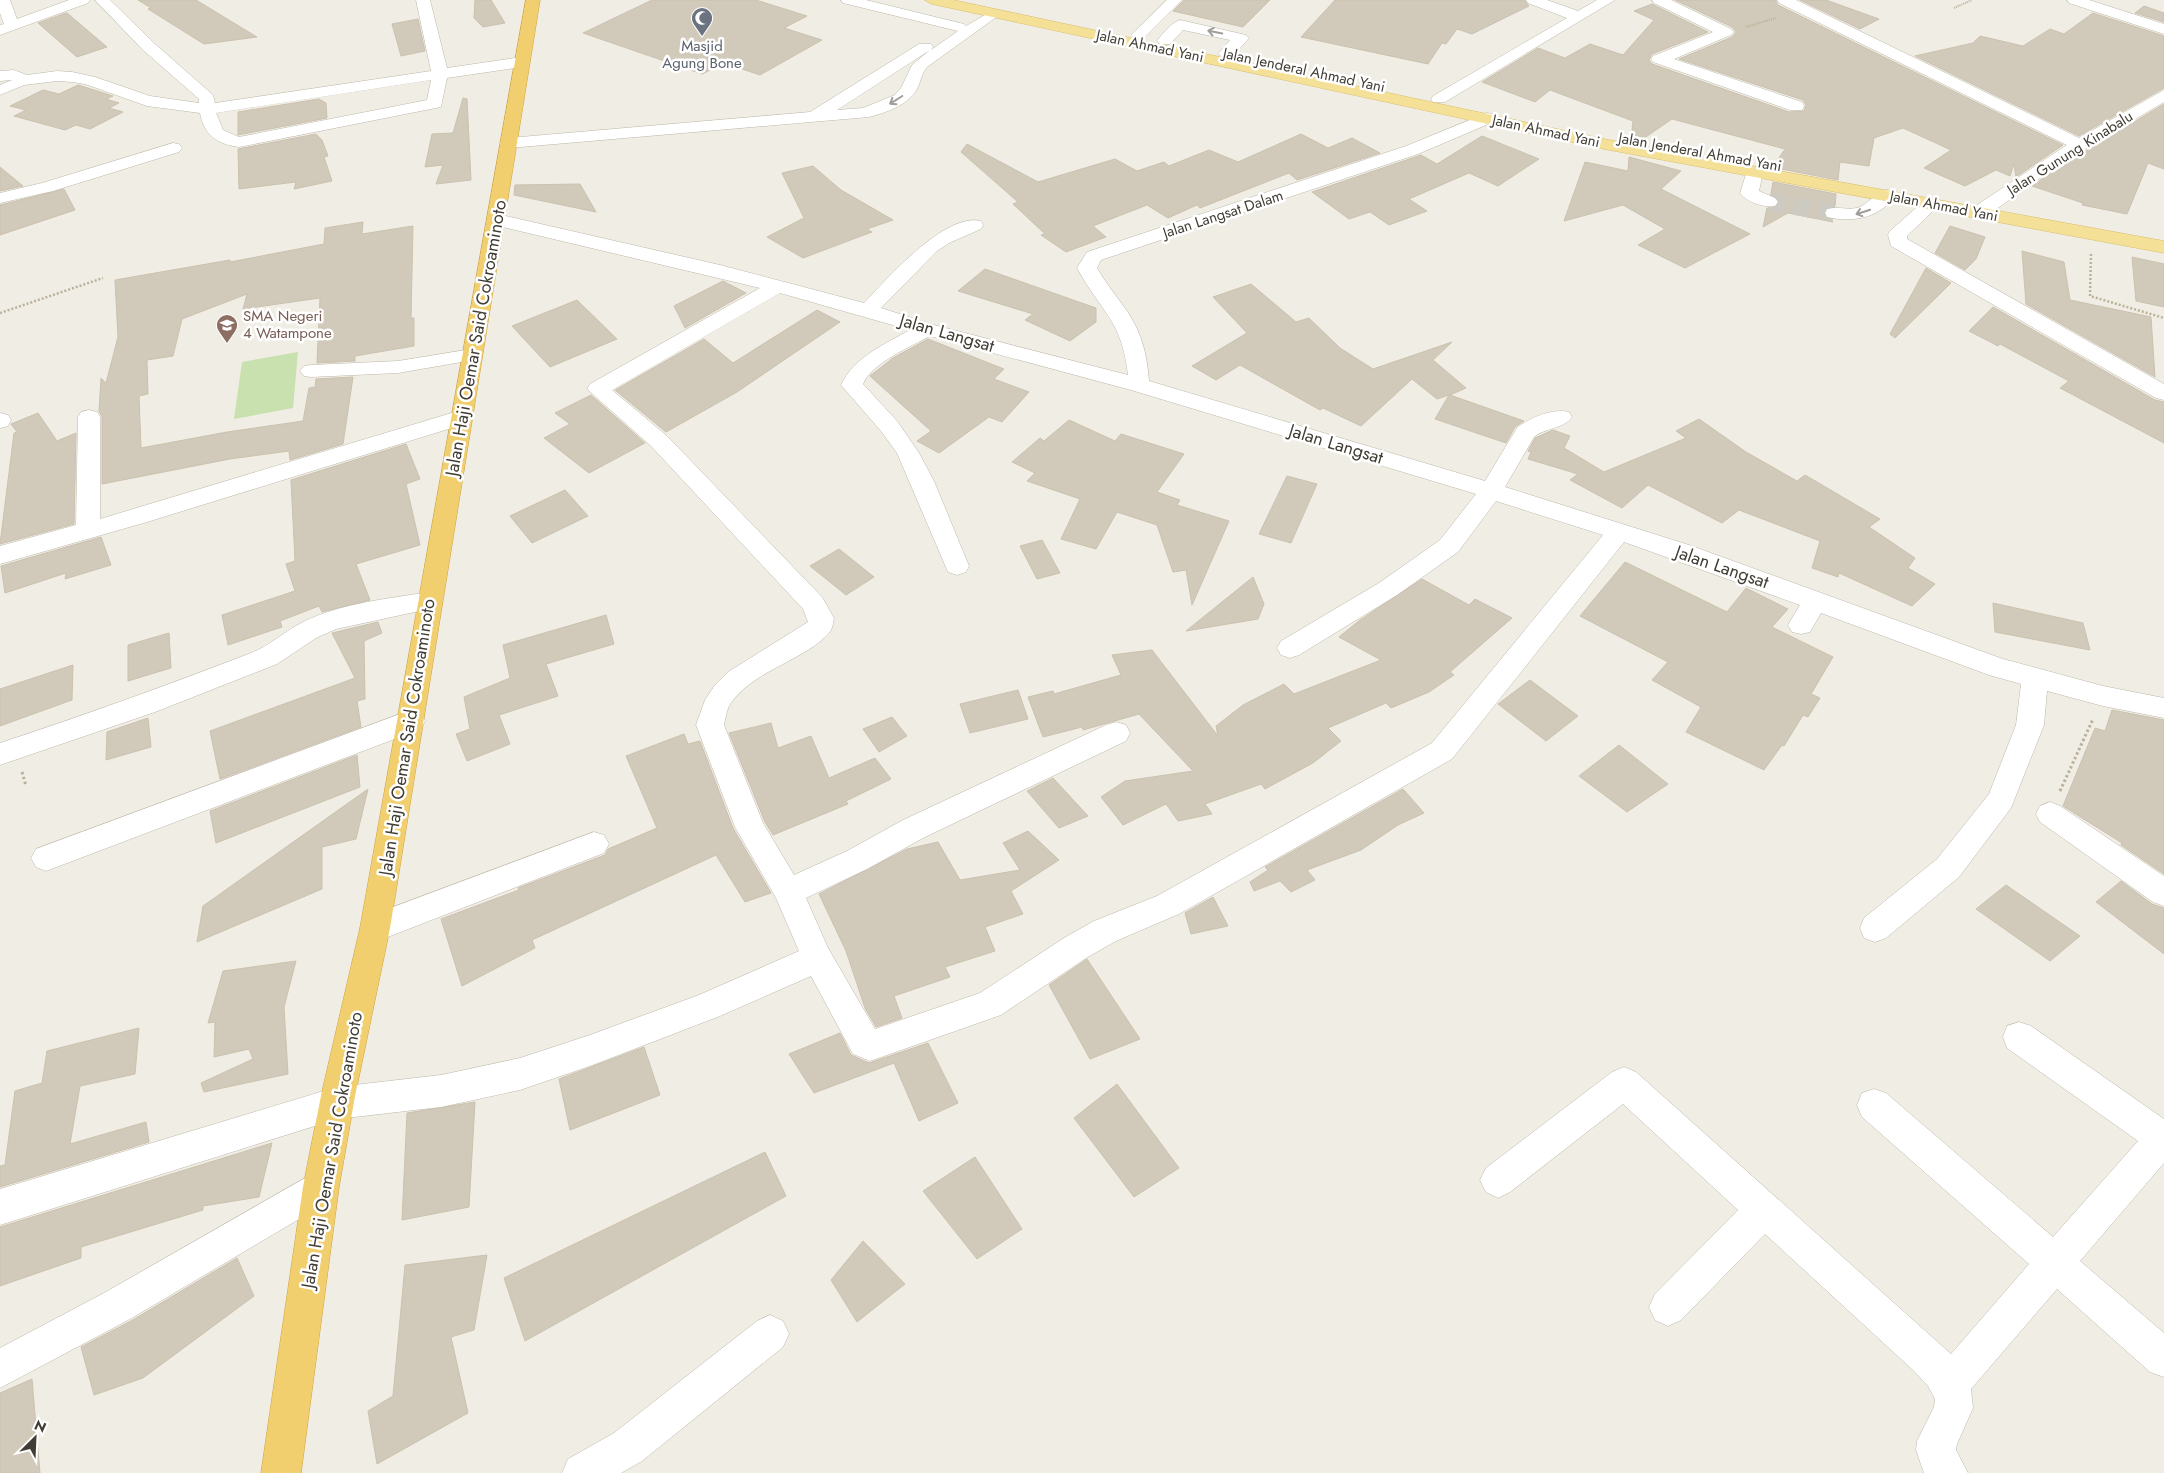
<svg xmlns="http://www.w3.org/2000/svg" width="2164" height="1473" viewBox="0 0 2164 1473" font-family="Jost,sans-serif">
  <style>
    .green { fill: #c8e1af }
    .building { fill: #d1c9ba; stroke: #cbc1ae }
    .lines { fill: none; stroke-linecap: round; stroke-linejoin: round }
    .minor-tunnel { stroke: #cdcac1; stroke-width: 17; stroke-dasharray: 17 8; stroke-linecap: butt }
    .minor-casing { stroke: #bdb8aa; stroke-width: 1 }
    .major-casing { stroke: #d8be6a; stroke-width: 1 }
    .highway-casing { stroke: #cfa33f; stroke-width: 1 }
    .path-far2 { stroke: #bbb19a; stroke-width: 2; stroke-dasharray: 1 1; stroke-linecap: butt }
    .path-far1 { stroke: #bbb19a; stroke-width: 2.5; stroke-dasharray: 2 2; stroke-linecap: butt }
    .path { stroke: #bbb19a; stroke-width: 3; stroke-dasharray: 2.5 2.5; stroke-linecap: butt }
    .minor { fill: #fff; fill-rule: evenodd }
    .major { fill: #f5e098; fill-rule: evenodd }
    .highway { fill: #f1ce6e; fill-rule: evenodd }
    .oneway { stroke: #a09e9a }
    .labels { text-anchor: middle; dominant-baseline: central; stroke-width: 5; stroke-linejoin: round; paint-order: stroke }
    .far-worship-label { font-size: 15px; fill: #5b616d; stroke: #fff }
    .far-street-label { font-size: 15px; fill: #413d34; stroke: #fff }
    .far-education-label { font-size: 15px; fill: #785e54; stroke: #fff; text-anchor: start }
    .street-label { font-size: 18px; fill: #413d34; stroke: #fff }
  </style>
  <rect width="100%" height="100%" fill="#f0ede4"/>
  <polygon class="green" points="298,352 293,408 234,419 242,362"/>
  <g class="building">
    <polygon points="138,0 196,0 257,37 204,44 148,9 151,8"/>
    <polygon points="475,0 491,0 505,23 483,27 474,18"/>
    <polygon points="652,0 756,0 807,16 784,28 822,40 760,75 724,63 702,74 583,33"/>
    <polygon points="1184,0 1270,0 1243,27 1173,11"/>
    <polygon points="1335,0 1524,0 1529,6 1472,34 1457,29 1446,44 1442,43 1428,64 1301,37"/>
    <polygon points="1675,0 1775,0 1778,5 2063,145 2016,177 2014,164 2010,176 1996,170 1965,186 1924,168 1951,150 1903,128 1874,138 1869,166 1840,162 1838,180 1776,168 1779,158 1785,149 1672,119 1637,143 1631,142 1633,121 1550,90 1535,102 1482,82 1538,48 1565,58 1590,44 1623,55 1654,20 1634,11 1652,4 1708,32 1652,54 1649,60 1652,64 1789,112 1804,111 1806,105 1803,100 1679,59 1732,37 1736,32 1732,27"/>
    <polygon points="1800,0 1826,0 1879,19 1860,29"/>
    <polygon points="2144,6 2164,13 2164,22 2135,13"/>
    <polygon points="66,13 67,13 107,47 77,57 38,23"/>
    <polygon points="2093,13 2164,36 2164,88 2079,136 1915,56 1973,43 1980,36 2023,46 2050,29 2064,34"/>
    <polygon points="418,19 425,51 401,56 392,24"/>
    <polygon points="78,85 113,96 106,99 119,103 109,108 123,112 90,129 76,125 65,130 14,116 26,110 10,106 43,90 59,94"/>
    <polygon points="463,98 467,99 471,180 436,184 443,165 425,167 432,134 453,133"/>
    <polygon points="319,99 326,103 327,118 238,135 238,112"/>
    <polygon points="2164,104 2164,169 2148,163 2127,214 2082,205 2083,203 2032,186 2064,164"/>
    <polygon points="316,134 322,140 328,156 324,157 332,181 294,189 296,182 239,189 238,149"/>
    <polygon points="1301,134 1328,148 1352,138 1380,153 1297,180 1289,173 1200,208 1197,205 1168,218 1147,205 1093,226 1106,237 1066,252 1041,235 1045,234 1013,204 1018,202 961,152 967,144 1038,182 1115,159 1137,171 1164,162 1169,166 1209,150 1238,162"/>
    <polygon points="1482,136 1539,159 1498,186 1469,173 1409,199 1427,211 1389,225 1370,212 1349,219 1312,192 1421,155 1437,164"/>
    <polygon points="1629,157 1681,171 1661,189 1750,234 1685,268 1638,245 1665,229 1623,205 1564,221 1585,162 1628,171"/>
    <polygon points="813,166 841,190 893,220 867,229 872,232 803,258 767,237 804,218 782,173"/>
    <polygon points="0,167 23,186 0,191"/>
    <polygon points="1773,182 1836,194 1835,206 1827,207 1823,212 1825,218 1833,222 1788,213 1763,227 1767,208 1775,208 1780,202 1771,194"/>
    <polygon points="580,184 596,212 514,195 515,185"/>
    <polygon points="64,189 75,210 0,235 0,205"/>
    <polygon points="363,222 362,234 413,226 411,318 414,318 414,346 355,356 355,361 317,363 320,298 243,309 247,294 182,319 173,356 147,360 148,394 139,396 141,448 227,432 303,421 309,388 315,387 316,379 353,377 343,444 290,460 289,451 230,459 102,484 102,417 99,411 101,378 106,383 118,337 115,280 230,260 230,262 324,244 325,228"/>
    <polygon points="1950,226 1985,237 1976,259 1965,270 1935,253"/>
    <polygon points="2022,251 2064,262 2070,300 2151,317 2155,377 2026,304"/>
    <polygon points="2132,257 2164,264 2164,307 2136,301"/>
    <polygon points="1926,268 1951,283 1895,338 1890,334"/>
    <polygon points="985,269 1096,308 1096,322 1070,341 1025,320 1033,314 958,291"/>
    <polygon points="723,281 746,293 685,328 674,306"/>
    <polygon points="1251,284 1296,322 1309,318 1340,348 1373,369 1452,342 1433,360 1466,388 1450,395 1524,421 1515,427 1506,443 1435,419 1449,395 1437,399 1412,379 1361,426 1323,408 1320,410 1240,365 1216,380 1192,366 1247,333 1213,297"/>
    <polygon points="577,300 617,339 550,367 512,326"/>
    <polygon points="1993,307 2155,400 2164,402 2164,443 2060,388 2069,381 2000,344 1998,346 1969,331"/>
    <polygon points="817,310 840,322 737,392 666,432 615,390 704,339 733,363"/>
    <polygon points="928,339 1004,369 994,379 1029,392 1002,422 989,417 939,453 917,441 931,431 870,376 893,358"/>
    <polygon points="591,395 645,443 589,473 544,438 570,424 555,413"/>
    <polygon points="38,413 57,441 76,433 74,524 0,544 14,433 17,432 11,424"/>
    <polygon points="1699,419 1746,452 1797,481 1805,475 1880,519 1869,527 1915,558 1908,568 1935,584 1912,606 1839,573 1838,577 1812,568 1820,541 1739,510 1722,523 1648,485 1622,508 1570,480 1578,474 1528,459 1531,452 1528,451 1535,438 1553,430 1570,436 1564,448 1604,472 1686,438 1676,431"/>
    <polygon points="1069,420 1115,441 1121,434 1184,454 1157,492 1180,500 1177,505 1229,521 1192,605 1186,570 1173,572 1157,525 1117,512 1096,549 1061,539 1080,499 1027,481 1035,473 1012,462 1040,438 1044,441"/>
    <polygon points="406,444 420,479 406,484 420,545 356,564 370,600 322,612 319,606 280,621 282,627 228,645 222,615 295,591 286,564 295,561 291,480"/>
    <polygon points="1287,476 1317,484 1291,543 1259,534"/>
    <polygon points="565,490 588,516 532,543 510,516"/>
    <polygon points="101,537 111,565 65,579 66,573 5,593 1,566"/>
    <polygon points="1042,540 1060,573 1037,579 1020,546"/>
    <polygon points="839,549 874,577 846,595 810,566"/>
    <polygon points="1625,562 1727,612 1746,588 1788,609 1772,627 1833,657 1811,694 1820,698 1808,717 1803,715 1784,746 1782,745 1764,770 1686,732 1701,707 1652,680 1668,662 1580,616"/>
    <polygon points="1253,577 1264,604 1258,619 1186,631"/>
    <polygon points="1422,579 1469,605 1475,599 1512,618 1450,672 1454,675 1429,692 1391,708 1386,703 1328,728 1341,741 1313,763 1265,789 1261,784 1205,804 1212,814 1178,821 1166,804 1123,825 1101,797 1125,781 1193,771 1139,714 1083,730 1082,727 1043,737 1028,697 1053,691 1054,694 1121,675 1112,655 1152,650 1218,736 1216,726 1243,705 1284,684 1294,694 1381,660 1339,637 1360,620"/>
    <polygon points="1993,603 2083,623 2090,650 1995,632"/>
    <polygon points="606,615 614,644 546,664 558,696 499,715 510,744 467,761 456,734 470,729 464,697 510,678 503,645"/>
    <polygon points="378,622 382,633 364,641 365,699 357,701 361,727 220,779 210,731 355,678 332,633"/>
    <polygon points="169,633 171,668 128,681 128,645"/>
    <polygon points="73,665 72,700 0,726 0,689"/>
    <polygon points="1530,680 1578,716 1546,741 1498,704"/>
    <polygon points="1018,690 1028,719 970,733 960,704"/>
    <polygon points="2112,710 2164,720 2164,874 2121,845 2122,843 2063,806 2095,728 2105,731"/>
    <polygon points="892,717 907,736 879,752 863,729"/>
    <polygon points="148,718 151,747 106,760 107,732"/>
    <polygon points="771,723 778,748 811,736 829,778 875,758 891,779 846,801 848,804 773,835 765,822 729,733"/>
    <polygon points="684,734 688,744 700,741 733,828 771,893 745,902 716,855 532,940 535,948 462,986 441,919 519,890 518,888 605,855 608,849 657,828 626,756"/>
    <polygon points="1619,745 1668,784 1627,812 1579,776"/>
    <polygon points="357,755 360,787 216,843 210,811"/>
    <polygon points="1053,778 1088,816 1059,828 1027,791"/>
    <polygon points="368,789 356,839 322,847 322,889 197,942 203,906"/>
    <polygon points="1403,789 1424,813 1398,825 1361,850 1307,870 1315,880 1291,892 1280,881 1254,891 1250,882 1268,870 1265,867"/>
    <polygon points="1028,831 1059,860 1011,891 1023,914 985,927 995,951 945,967 950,977 894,996 902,1018 876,1027 865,1008 846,951 819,894 907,849 938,842 960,880 1020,870 1003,843"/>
    <polygon points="2121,881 2152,904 2164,908 2164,954 2096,902"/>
    <polygon points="2006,885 2080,936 2050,961 1976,909"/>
    <polygon points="1213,897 1228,926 1191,934 1185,913"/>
    <polygon points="1087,959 1140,1039 1090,1059 1049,985"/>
    <polygon points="296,961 284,1007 288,1074 204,1092 201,1083 253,1059 249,1049 214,1057 215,1022 208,1023 223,971"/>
    <polygon points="139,1028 135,1074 80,1086 70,1144 146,1122 149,1142 0,1187 0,1166 5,1165 15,1091 42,1083 47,1051"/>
    <polygon points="840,1033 851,1055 869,1063 928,1043 958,1103 919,1121 894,1063 814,1093 789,1054"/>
    <polygon points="644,1047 660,1095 570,1130 559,1079"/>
    <polygon points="1117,1084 1179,1168 1134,1197 1074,1118"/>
    <polygon points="475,1102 469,1207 402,1220 407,1113"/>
    <polygon points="272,1143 259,1197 203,1206 203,1210 81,1247 81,1258 0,1286 0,1227"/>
    <polygon points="765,1152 786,1196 525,1341 504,1278"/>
    <polygon points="975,1157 1022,1229 977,1259 923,1191"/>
    <polygon points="863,1241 905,1284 857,1322 831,1280"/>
    <polygon points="487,1255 474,1330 451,1337 468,1413 377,1464 368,1411 393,1396 405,1265"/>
    <polygon points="237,1258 254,1296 143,1378 94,1395 81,1347 131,1321"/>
    <polygon points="32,1379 40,1473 0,1473 0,1393"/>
  </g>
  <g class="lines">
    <polyline class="minor-tunnel" points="1769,202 1834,213"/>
    <g class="minor-casing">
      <g id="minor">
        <polygon points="0,0 10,0 17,19 69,0 90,0 88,3 0,35 0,25 4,24 0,13"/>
        <path d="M95 0H110L155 44 213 95 215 103 431 71 416 0H430L447 68 522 57 530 62 522 67 447 78 441 107 239 147C217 144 204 135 200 113L147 106 85 84 72 82 57 81 24 85 0 95V85L12 80 0 81V71L14 70 27 75 57 71 72 72 95 77 150 96 199 103V99L143 50ZM431 80 427 100 239 137 223 130 217 115 216 113Z"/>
        <path d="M841 0H866L964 24 966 26 995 9 1002 13 927 67C921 74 921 82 917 89 907 106 887 112 869 117L509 148 503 147 500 143 503 139 509 138 810 112 919 44H931L933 47 931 50 958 31 843 3ZM930 50 912 65 901 88 895 95 863 108 837 110Z"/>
        <polygon points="1167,0 1182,0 1144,38 1134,38 1131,35 1134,32"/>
        <polygon points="1526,0 1547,0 1578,11 1597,0 1615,0 1445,102 1433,102 1431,99 1433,96 1567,18 1528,3"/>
        <polygon points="1652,0 1671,0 1731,29 1734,32 1731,35 1674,59 1802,102 1804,106 1802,110 1790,110 1653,62 1651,59 1653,56 1713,32 1654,3"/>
        <polygon points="1777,0 1796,0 2079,138 2164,90 2164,102 2063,162 1985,217 1971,217 1969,213 1971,209 2067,145 1779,3"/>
        <polygon points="2067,0 2089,0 2164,24 2164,34 2069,3"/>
        <path d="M1180 20 1246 35 1249 38 1232 57 1226 59 1218 54 1230 40 1183 30 1170 44H1160L1157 41C1163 33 1171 23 1180 20Z"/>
        <path d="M1487 113 1493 114 1495 118 1493 122 1418 154 1101 260 1097 268C1105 282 1115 294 1124 307 1141 330 1147 353 1149 381L1485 481 1517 428C1529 418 1553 408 1569 412L1572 417C1564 429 1544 428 1534 437L1505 487 1689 545 2003 659 2103 686 2164 698V718L2103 706 2047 691 2044 725 2011 808 1959 877 1886 938 1875 942 1864 938 1860 928 1864 918 1937 859 1989 794 2016 725 2021 684 1989 675 1821 613 1810 632 1801 634 1792 632 1788 625 1800 605 1624 542 1452 759 1179 914 1116 941 1086 958 1001 1015 870 1061 853 1054 811 976 720 1016 590 1066 520 1090 441 1107 337 1119 0 1225V1189L337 1087 441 1075 520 1058 590 1035 699 995 799 951 776 898 735 827 696 725 705 700 715 685 728 672 808 622 803 609 651 446 587 389 590 384 760 288 490 224 488 220 490 216 497 214 720 265 864 303C887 279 945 212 981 221L983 225 981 229 949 243 937 251 881 308 934 325 1128 375C1122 320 1101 312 1077 268L1087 252 1406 146ZM780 293 910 330C885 344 854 357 841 385L881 431 897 453 948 572 957 575 966 572 969 566 934 481 919 453 897 421 863 384C872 363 910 347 930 336L1131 390 1476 494 1440 540 1379 583 1281 641 1277 648 1281 655 1290 658 1299 655 1397 595 1458 552 1496 501 1603 535 1432 743 1157 896 1094 921 1064 938 980 993 875 1029 828 948 806 898 867 869 923 838 1126 741 1130 733 1126 725 1116 722 1106 725 903 820 847 851 794 875 763 823 724 725C726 716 727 707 733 700 758 669 806 659 829 633 833 628 833 623 834 618L822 597 667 436 612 390Z"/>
        <polygon points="173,143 179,144 182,148 179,152 53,191 0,203 0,193 42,183"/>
        <path d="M1754 167 1760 168 1763 172 1759 191 1775 198 1778 202 1775 206C1765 208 1746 202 1740 193L1748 168Z"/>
        <path d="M1887 190 1893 191 1896 195C1880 218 1853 223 1827 217L1825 213 1827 209C1838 206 1850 211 1860 207 1870 202 1876 192 1887 190Z"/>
        <polygon points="1931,199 1937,200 1940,204 1907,236 1907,239 2164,384 2164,400 2156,398 1891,246 1888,235 1890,231 1925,200"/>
        <polygon points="472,349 479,351 482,355 479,359 398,373 311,377 304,376 300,371 304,366 311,365 398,361"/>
        <polygon points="89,410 97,412 100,417 100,519 455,412 463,410 471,412 474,417 471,422 147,522 0,564 0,546 76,525 78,417 81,412"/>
        <polygon points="0,413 8,415 11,420 8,426 0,428"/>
        <path d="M429 592 438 595 442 601 438 607 336 629 316 638 277 664 155 712 0 765V743C85 715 168 685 251 653 271 645 285 631 303 622 342 603 387 599 429 592Z"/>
        <polygon points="411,710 421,713 425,721 421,729 46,871 36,867 31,858 36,849"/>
        <polygon points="2050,802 2060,806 2164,876 2164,906 2153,902 2040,822 2036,814 2040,806"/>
        <polygon points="594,832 604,835 609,844 604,853 375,942 364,938 360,928 364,918"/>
        <polygon points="2019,1022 2031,1026 2164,1119 2164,1163 2080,1261 2164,1333 2164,1377 2150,1372 2057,1289 1971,1389 1973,1408 1957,1444 1956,1450 1968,1473 1924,1473 1916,1450 1917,1441 1934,1407 1935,1399 1928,1386 1913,1370 1765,1234 1681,1320 1668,1326 1655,1320 1649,1307 1655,1294 1738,1210 1623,1104 1510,1192 1498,1198 1486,1192 1480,1180 1486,1168 1612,1072 1624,1067 1636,1072 1951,1354 2029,1264 1862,1117 1857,1105 1862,1093 1874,1089 1886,1093 2053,1237 2138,1141 2007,1048 2003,1037 2007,1026"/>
        <polygon points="321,1169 333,1175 339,1187 333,1199 130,1319 0,1388 0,1348 104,1293"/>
        <polygon points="770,1315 783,1321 789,1334 783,1347 642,1461 621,1473 562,1473 568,1459 614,1433 757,1321"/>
      </g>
    </g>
    <g class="major-casing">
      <polygon id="major" points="925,0 953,0 1604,139 2164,241 2164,253 1604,149 932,4"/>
    </g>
    <g class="highway-casing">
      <polygon id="highway" points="526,0 540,0 390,928 355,1096 339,1187 301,1473 261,1473 303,1187 321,1096 360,928"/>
    </g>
    <g class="path-far2">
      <polyline points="1954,8 1972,0"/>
      <polyline points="1746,27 1776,18"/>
    </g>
    <g class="path-far1">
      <polyline points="2091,254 2090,296 2164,318"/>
      <polyline points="0,313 103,278"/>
    </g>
    <g class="path">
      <polyline points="22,772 26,786"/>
      <polyline points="2060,791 2093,719"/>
    </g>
    <use href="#minor" class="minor"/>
    <use href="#major" class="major"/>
    <use href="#highway" class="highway"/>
  </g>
  <defs><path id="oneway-shaft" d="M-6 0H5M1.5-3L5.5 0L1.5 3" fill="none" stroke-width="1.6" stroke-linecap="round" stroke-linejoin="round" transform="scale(1.25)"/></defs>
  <g class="oneway">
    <use href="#oneway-shaft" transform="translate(1215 32) rotate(-169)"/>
    <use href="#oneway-shaft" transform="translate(896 100) rotate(148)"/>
    <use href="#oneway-shaft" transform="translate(1863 212) rotate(162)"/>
  </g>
  <defs>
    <g id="mosque-pin" transform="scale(1.125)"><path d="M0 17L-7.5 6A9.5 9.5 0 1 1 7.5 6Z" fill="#6b7280" stroke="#fff"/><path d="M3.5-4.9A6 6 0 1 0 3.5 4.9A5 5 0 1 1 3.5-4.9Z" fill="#fff"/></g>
    <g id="school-pin" transform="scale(1.125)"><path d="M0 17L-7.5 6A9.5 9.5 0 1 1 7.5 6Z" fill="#8d6e63" stroke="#fff"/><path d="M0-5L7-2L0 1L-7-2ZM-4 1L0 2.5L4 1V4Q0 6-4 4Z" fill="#fff"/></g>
  </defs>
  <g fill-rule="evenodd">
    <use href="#mosque-pin" x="702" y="18"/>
    <use href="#school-pin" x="227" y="325"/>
  </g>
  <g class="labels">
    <g class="far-worship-label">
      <text x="702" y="46">Masjid<tspan x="702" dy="17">Agung Bone</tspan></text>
    </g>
    <g class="far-street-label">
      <text transform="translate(1150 46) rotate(12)">Jalan Ahmad Yani</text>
      <text transform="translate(1304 70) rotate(12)">Jalan Jenderal Ahmad Yani</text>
      <text transform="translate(1546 131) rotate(12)">Jalan Ahmad Yani</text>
      <text transform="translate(1700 152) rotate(10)">Jalan Jenderal Ahmad Yani</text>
      <text transform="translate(2070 153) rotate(-32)">Jalan Gunung Kinabalu</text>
      <text transform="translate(1944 206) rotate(11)">Jalan Ahmad Yani</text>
      <text transform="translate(1223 214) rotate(-18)">Jalan Langsat Dalam</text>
    </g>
    <g class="far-education-label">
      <text x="243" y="316">SMA Negeri<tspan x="243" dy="17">4 Watampone</tspan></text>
    </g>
    <g class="street-label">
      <text transform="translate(947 333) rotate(16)">Jalan Langsat</text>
      <text transform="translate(476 338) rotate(-80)">Jalan Haji Oemar Said Cokroaminoto</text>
      <text transform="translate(1336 444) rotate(17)">Jalan Langsat</text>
      <text transform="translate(1722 567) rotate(19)">Jalan Langsat</text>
      <text transform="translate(407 737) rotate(-81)">Jalan Haji Oemar Said Cokroaminoto</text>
      <text transform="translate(332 1150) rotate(-80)">Jalan Haji Oemar Said Cokroaminoto</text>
    </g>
  </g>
  <g transform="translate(35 1438) rotate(24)" stroke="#ffffff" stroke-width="4" paint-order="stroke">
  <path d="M0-4L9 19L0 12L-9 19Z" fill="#413d34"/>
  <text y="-8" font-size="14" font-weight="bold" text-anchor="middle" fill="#413d34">N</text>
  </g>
</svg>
